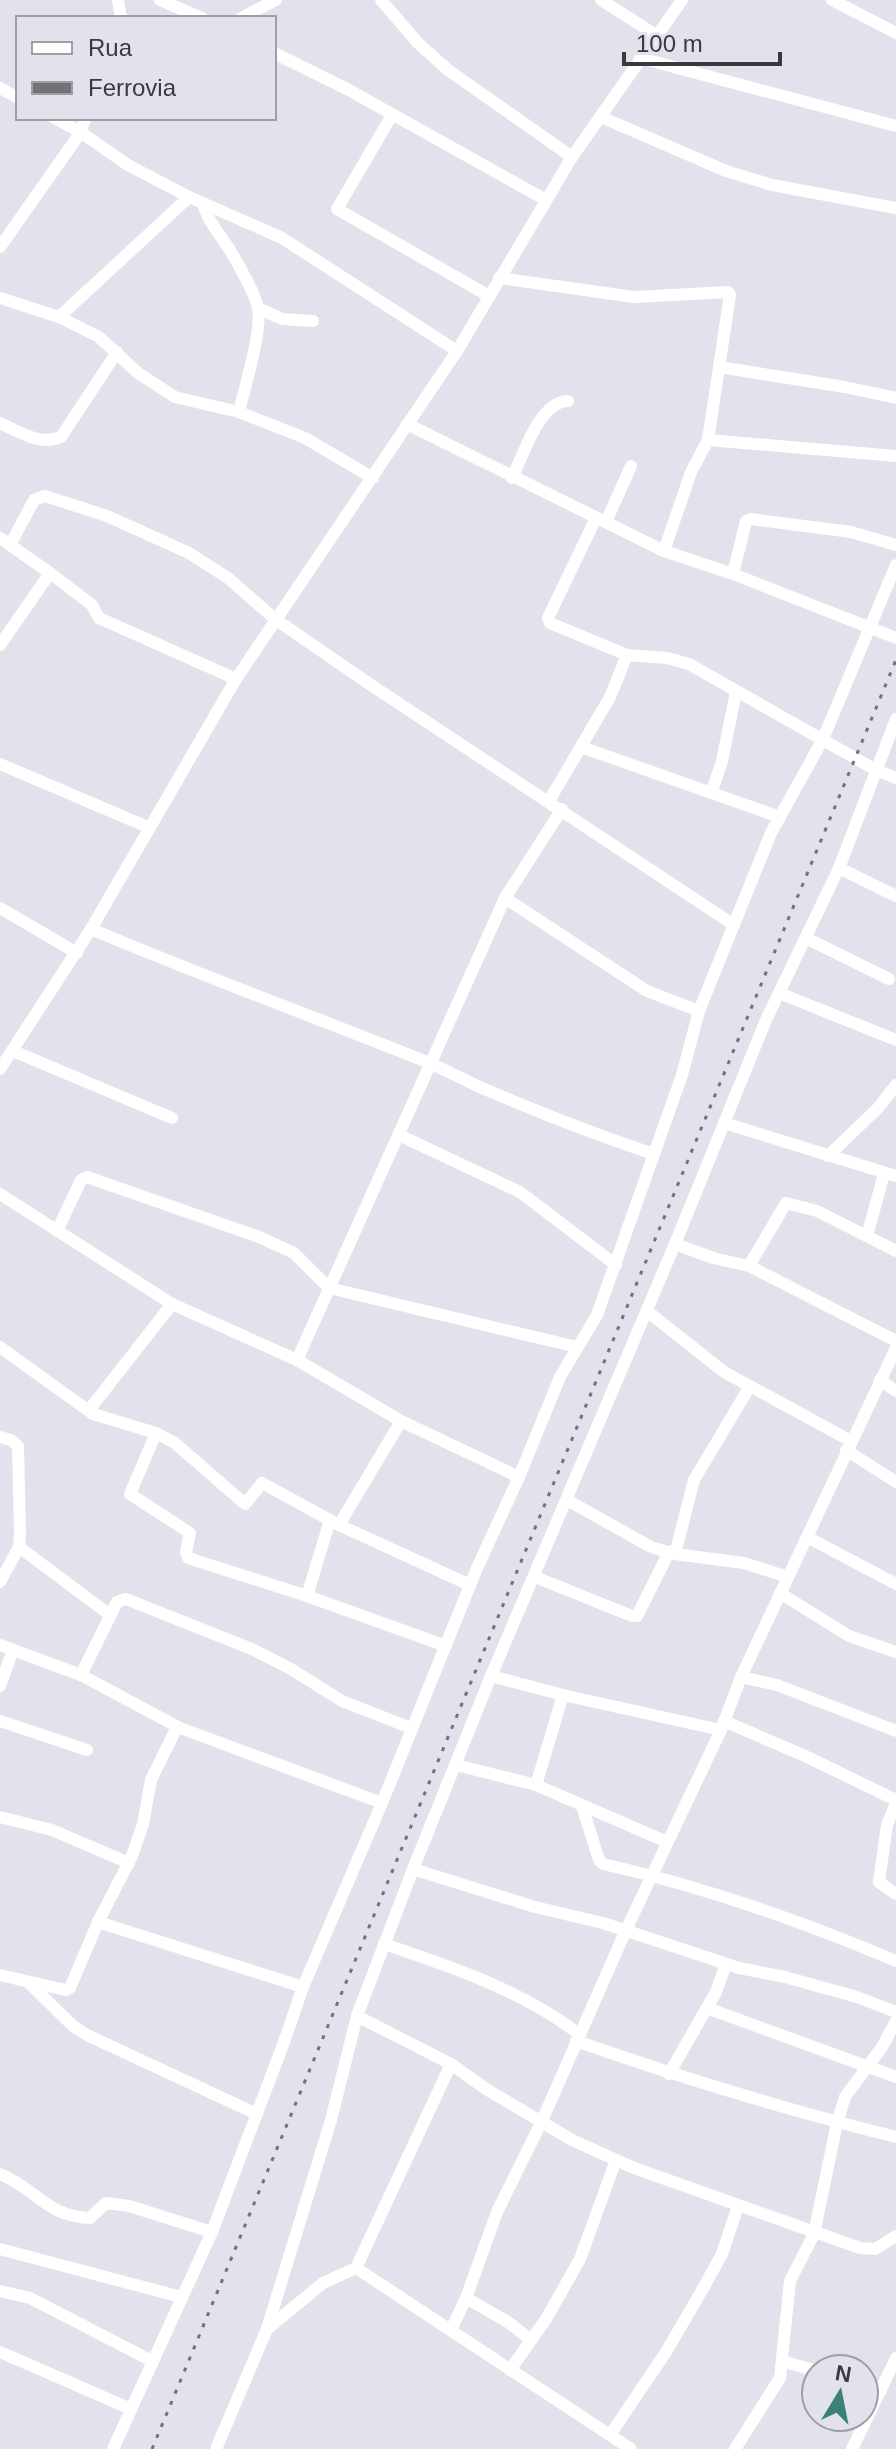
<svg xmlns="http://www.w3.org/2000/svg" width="896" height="2449" viewBox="0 0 896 2449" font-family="Helvetica,sans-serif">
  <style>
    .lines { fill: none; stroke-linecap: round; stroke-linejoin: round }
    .minor { stroke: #fff; stroke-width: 12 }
    .rail { stroke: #727278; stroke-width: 3; stroke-dasharray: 4 8; stroke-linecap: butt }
  </style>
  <rect width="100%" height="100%" fill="#e1e2ec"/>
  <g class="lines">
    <g class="minor">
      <polyline points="118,0 121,18"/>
      <polyline points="160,0 202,18"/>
      <polyline points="381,0 418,43 448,70 572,157"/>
      <polyline points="601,0 656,35"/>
      <polyline points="832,0 896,33"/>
      <polyline points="241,18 276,0"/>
      <polyline points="274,53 347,89 546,200"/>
      <polyline points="640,58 896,126"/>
      <polyline points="0,88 18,98"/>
      <polyline points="392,115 337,209 489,296"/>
      <polyline points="601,117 726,171 772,185 896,208"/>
      <polyline points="54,118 79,131 128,165 189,197 282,238 457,351"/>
      <path d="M203 203C208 224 224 238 234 257 242 272 254 290 258 308 262 332 245 386 239 412"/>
      <polyline points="0,247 76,139 86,118"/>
      <polyline points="499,278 634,297 728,292 730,295 708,440 691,472 664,551"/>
      <polyline points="0,298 59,317 99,337 138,373 175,397 239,412 305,438 373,478"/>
      <polyline points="258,308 282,319 313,321"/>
      <polyline points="59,317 189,197"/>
      <polyline points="719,367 845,387 896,398"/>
      <path d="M0 423C19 432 40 446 61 437L117 352"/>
      <polyline points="407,424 664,551 733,574 896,638"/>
      <polyline points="708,440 896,456"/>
      <path d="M512 478C524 454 539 402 568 401"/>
      <polyline points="596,518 548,618 550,623 627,655 667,658 689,664 876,770 896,778"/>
      <polyline points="606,522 631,466"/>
      <polyline points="0,538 50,573 0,645"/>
      <polyline points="10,545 34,500 45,496 107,516 189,553 228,578 275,619 368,683 734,925"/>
      <polyline points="50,573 92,605 99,618 236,679"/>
      <polyline points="733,574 746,521 751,519 851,532 896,545"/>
      <polyline points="581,747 780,817"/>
      <polyline points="0,764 150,828"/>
      <polyline points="712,791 722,761 736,692"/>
      <polyline points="549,801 610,697 627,655"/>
      <polyline points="839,868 896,896"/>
      <polyline points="505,898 647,991 699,1011"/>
      <polyline points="0,908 77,953"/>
      <path d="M91 929C202 976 315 1017 427 1062 446 1070 464 1080 482 1088 538 1112 596 1135 654 1154"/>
      <polyline points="806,938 889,979"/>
      <polyline points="779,993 896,1040"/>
      <polyline points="13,1051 172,1118"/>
      <polyline points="0,1069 91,929 236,679 457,351 572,157 682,0"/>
      <polyline points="724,1123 896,1176"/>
      <polyline points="399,1135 520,1192 616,1265"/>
      <polyline points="828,1156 878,1108 896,1085"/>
      <polyline points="0,1194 172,1304 297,1360 401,1421 519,1477"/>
      <polyline points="57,1231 81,1180 87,1177 259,1237 294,1253 329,1288 577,1347"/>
      <polyline points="867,1236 884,1174"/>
      <polyline points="675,1244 713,1258 749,1266 896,1341"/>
      <polyline points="749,1266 786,1203 817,1211 896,1251"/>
      <polyline points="647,1311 724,1372 851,1441"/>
      <polyline points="0,1347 93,1414 156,1433 175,1443 245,1504 262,1483 339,1525 470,1585"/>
      <polyline points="297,1360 505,898 562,809"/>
      <polyline points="880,1380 896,1391"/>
      <polyline points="89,1410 172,1304"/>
      <polyline points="156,1433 130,1494 190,1533 186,1552 188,1558 307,1596 446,1646"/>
      <polyline points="0,1437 11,1440 18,1446 20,1534 19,1547 0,1582"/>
      <polyline points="846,1450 896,1482"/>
      <polyline points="567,1500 651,1547 675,1554 744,1563 788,1577"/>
      <polyline points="339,1525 401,1421"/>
      <polyline points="807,1537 896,1584"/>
      <polyline points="19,1547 110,1615"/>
      <polyline points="675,1554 694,1480 750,1386"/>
      <polyline points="535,1577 632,1616 637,1616 669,1552"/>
      <polyline points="780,1593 849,1636 896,1652"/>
      <polyline points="307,1596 330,1520"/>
      <polyline points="0,1645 81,1675 180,1728 382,1803"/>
      <polyline points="81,1675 117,1602 126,1599 254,1650 291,1669 342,1701 411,1728"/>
      <polyline points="491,1676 563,1695 721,1730"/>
      <polyline points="741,1677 777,1685 896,1731"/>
      <polyline points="0,1686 13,1650"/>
      <polyline points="0,1721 87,1750"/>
      <polyline points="724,1721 805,1756 896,1800"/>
      <polyline points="456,1765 536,1785 667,1842"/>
      <polyline points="536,1785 563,1695"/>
      <polyline points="896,1803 887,1825 879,1882 896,1894"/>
      <path d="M582 1806 599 1860 603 1864C701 1886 804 1922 896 1961"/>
      <polyline points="0,1817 52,1830 129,1863"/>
      <polyline points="413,1869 535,1907 603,1923 739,1968 785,1977 857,1997 896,2012"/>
      <polyline points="98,1922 303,1987"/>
      <path d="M384 1944C452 1967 521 1990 579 2034"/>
      <polyline points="0,1975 66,1990 70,1988 98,1922 132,1856 143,1824 151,1780 177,1727"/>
      <polyline points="29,1983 73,2026 87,2035 257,2114"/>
      <polyline points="707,2008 896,2077"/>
      <polyline points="357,2016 451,2064 486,2089 572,2140 634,2168 860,2248 875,2249 896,2236"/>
      <path d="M576 2041C682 2078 787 2110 896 2137"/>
      <polyline points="669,2074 716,1992 726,1964"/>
      <path d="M0 2174C36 2188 45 2216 90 2218L106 2203 129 2206 212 2232"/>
      <polyline points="0,2249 181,2297"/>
      <polyline points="356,2268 631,2449"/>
      <polyline points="0,2291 30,2298 152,2361"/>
      <polyline points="466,2298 508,2322 531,2340"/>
      <polyline points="267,2329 323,2283 356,2268 451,2064"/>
      <polyline points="451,2330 466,2298 497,2212 541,2123 626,1930 721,1730 741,1677 896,1348"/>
      <polyline points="0,2352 131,2409"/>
      <polyline points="782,2361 816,2371"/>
      <polyline points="510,2370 546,2319 580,2259 616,2160"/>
      <polyline points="864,2385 881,2390"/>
      <polyline points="610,2435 666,2352 701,2292 722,2254 738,2206"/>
      <polyline points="113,2449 212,2232 284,2042 303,1987 382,1803 477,1568 519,1477 560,1377 597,1315 682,1075 699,1011 771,833 823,739 896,565"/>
      <polyline points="216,2449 267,2329 331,2120 357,2016 413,1869 491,1676 675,1244 766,1020 839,868 896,719"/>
      <polyline points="735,2449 780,2378 790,2281 814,2234 837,2123 845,2097 882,2047 896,2021"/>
      <polyline points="852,2449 896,2358"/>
    </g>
    <polyline class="rail" points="152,2449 896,660"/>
  </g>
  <rect x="16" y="16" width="260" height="104" fill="#e1e2ec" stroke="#9e9fa6" stroke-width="2"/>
  <rect x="32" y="42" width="40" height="12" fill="#ffffff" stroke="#9e9fa6" stroke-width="2"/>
  <text x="88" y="56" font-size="24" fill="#3a3a3e">Rua</text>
  <rect x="32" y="82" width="40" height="12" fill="#727278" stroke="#9e9fa6" stroke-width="2"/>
  <text x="88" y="96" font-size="24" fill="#3a3a3e">Ferrovia</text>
  <g transform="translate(840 2393) rotate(10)"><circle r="38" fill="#e1e2ec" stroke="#9e9fa6" stroke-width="2"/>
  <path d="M0-6L14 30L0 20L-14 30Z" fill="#3a817a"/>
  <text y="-12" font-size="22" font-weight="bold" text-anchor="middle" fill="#3a3a3e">N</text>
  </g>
  <path d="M624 52v12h156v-12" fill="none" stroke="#3a3a3e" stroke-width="4"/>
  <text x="636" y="52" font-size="24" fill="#3a3a3e" stroke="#e1e2ec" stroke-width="6" paint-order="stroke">100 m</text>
</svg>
